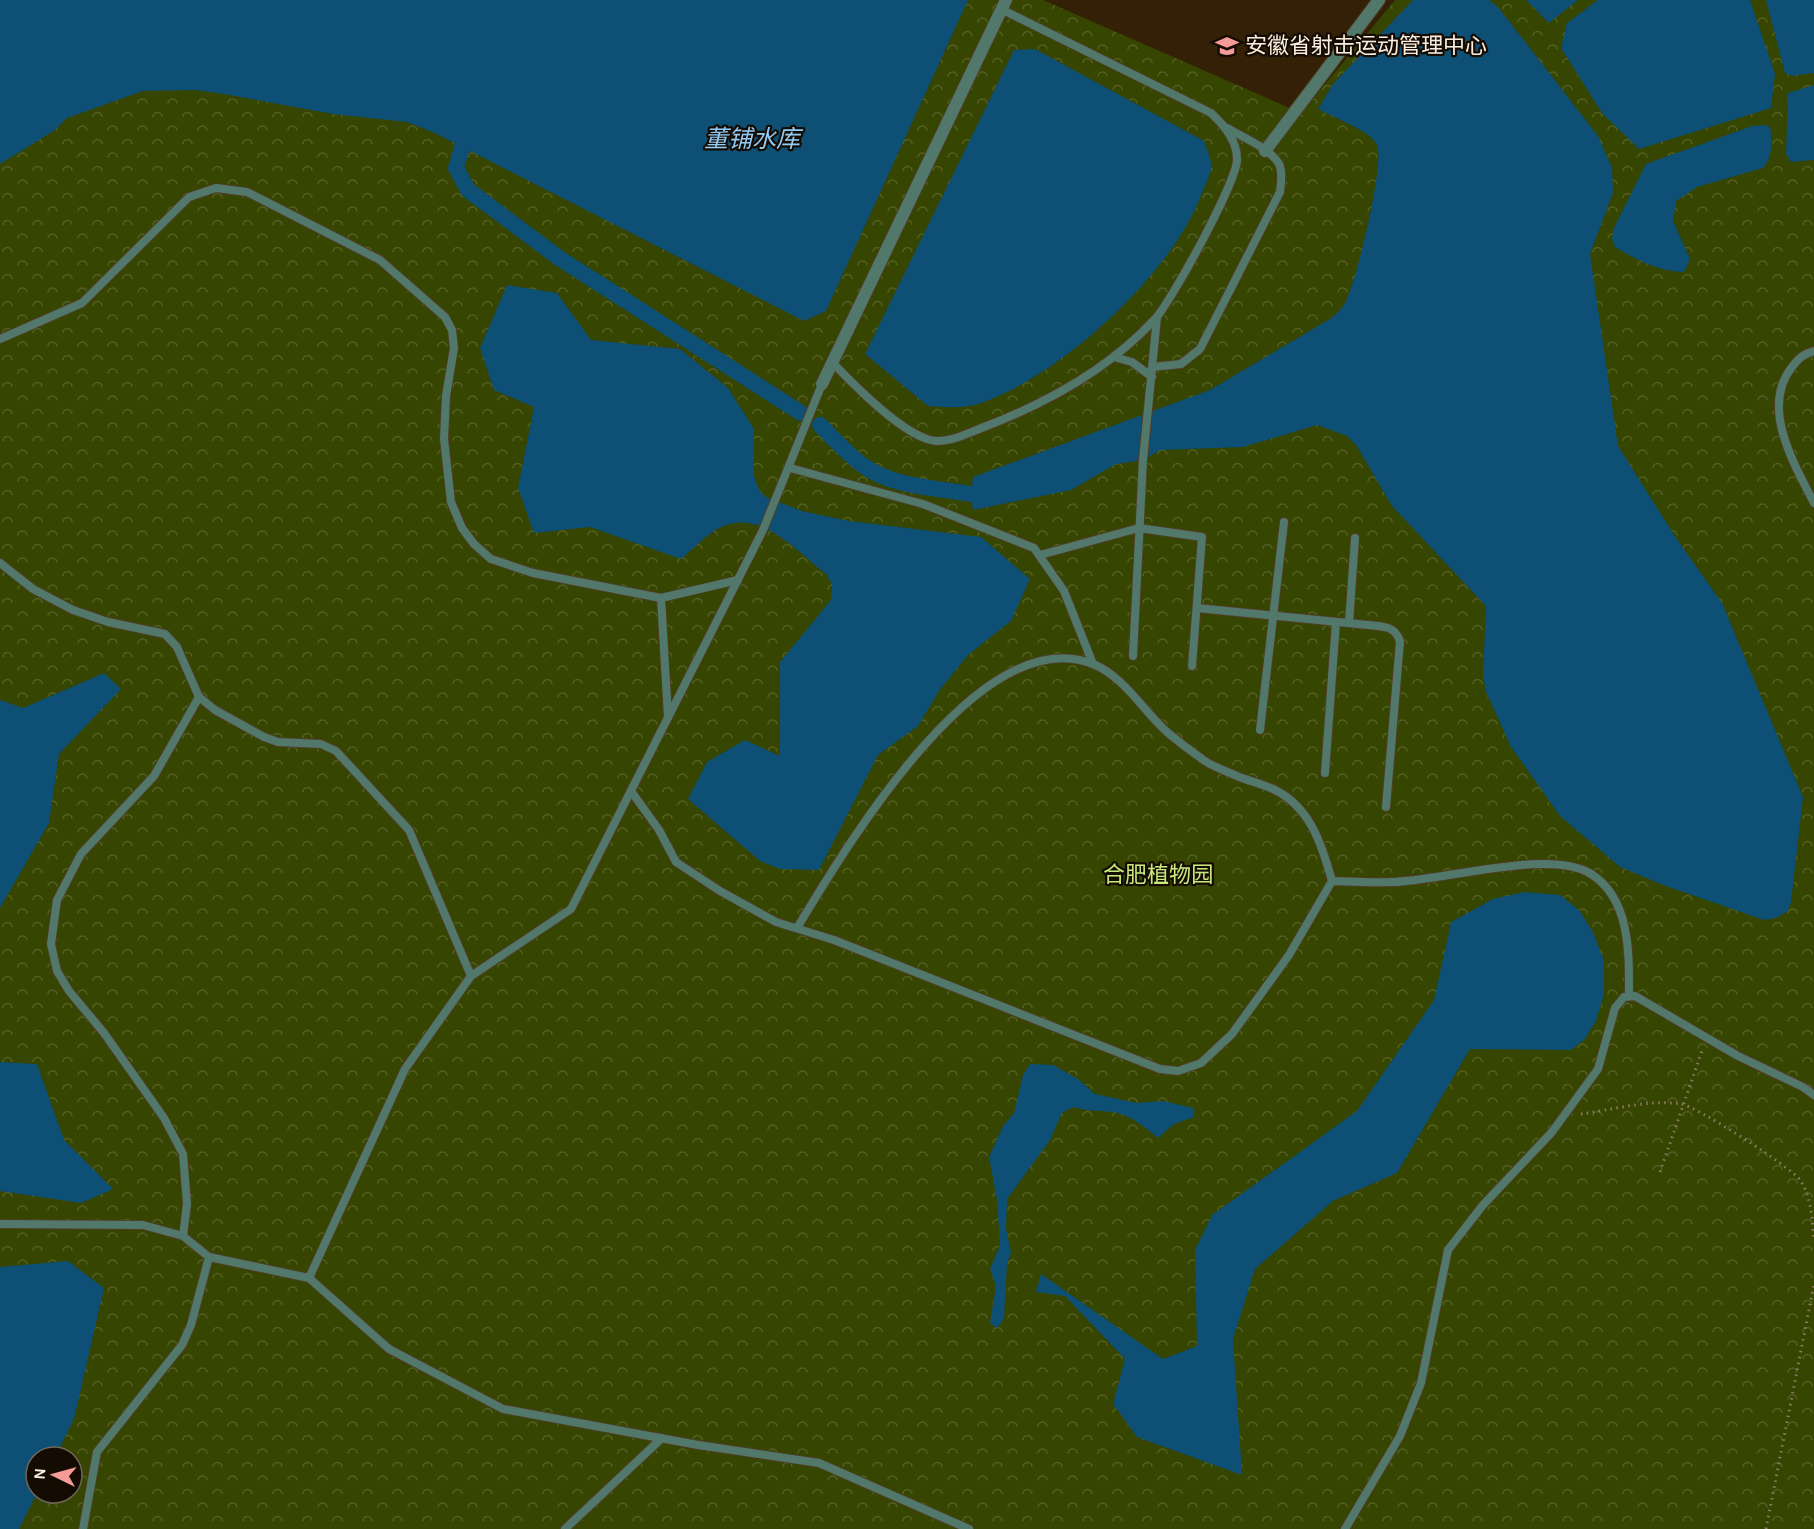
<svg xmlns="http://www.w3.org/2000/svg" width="1814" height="1529" viewBox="0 0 1814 1529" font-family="Karla,'Noto Sans SC',sans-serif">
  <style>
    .park { fill: url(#park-crowns); fill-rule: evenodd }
    .water { fill: #0e4f75 }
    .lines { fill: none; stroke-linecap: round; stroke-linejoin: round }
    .canal { stroke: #0e4f75; stroke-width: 16 }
    .service-casing { stroke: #4f3d25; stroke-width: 10 }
    .minor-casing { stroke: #4f3d25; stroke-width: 14 }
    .path { stroke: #8b7a66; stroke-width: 3; stroke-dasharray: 1.5 4.5; stroke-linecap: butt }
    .service { stroke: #51786a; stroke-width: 8 }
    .minor { stroke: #51786a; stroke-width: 12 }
    .labels { text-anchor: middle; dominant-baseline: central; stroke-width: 4.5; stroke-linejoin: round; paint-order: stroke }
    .poi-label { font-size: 22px; fill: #fbeee0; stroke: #140c03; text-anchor: start }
    .park-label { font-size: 22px; fill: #c8e87b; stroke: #140c03 }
    .water-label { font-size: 24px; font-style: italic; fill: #92cbf6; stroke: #140c03 }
  </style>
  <defs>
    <pattern id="park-crowns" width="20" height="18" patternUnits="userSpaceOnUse" patternTransform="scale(1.5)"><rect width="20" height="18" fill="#364500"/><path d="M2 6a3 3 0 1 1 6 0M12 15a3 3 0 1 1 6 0" fill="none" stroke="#546025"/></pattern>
  </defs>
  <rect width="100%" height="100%" fill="#332006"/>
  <path class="park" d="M0 0H1043L1301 113 1395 0H1814V1529H0ZM36 1457H72V1493H36Z"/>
  <g class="water">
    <polygon points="0,0 968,0 826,311 804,321 435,133 407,122 333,114 224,94 195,90 143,91 67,118 55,130 0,164"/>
    <path d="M1413 0H1489L1498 7 1598 136 1612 168 1613 193 1590 254 1618 446 1676 538 1722 603 1803 797 1791 902 1788 911 1776 918 1764 920 1663 885 1620 867 1560 816 1511 747 1486 692 1483 675 1486 606 1392 506 1356 445 1347 436 1317 425 1243 447 1160 450 1143 460 1116 464 1071 490 973 510 971 494 973 477 1210 390 1333 317C1337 313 1342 308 1345 303 1356 284 1385 162 1377 145 1371 131 1332 117 1318 109L1333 84Z"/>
    <polygon points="1526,0 1578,0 1549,23"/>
    <polygon points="1598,0 1750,0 1775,74 1771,108 1639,149 1602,113 1561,48 1567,23"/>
    <polygon points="1766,0 1814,0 1814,73 1792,76 1785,73"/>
    <path d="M1035 49 1204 141C1206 148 1212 159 1211 167 1211 175 1205 185 1202 193 1173 273 1059 378 978 404 963 409 944 407 928 406L865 354 1014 50Z"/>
    <polygon points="1814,85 1814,160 1791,162 1786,154 1788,93"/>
    <path d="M1765 125 1770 127C1773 141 1772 158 1763 168L1697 187 1676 201 1673 221 1690 259 1684 272C1659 272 1635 259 1615 247L1612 239 1614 228 1646 164 1752 126Z"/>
    <path d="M507 285 557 293 591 340 680 349 728 388 754 429V476L759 490 766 497 802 511 849 521 981 537 1030 579 1011 621 968 655 939 691 918 726 878 755 819 870 780 869 760 861 688 799 707 762 745 740 780 756V662L831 600 832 585 827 575C795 550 757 503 714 531 702 539 692 550 681 559L590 527 534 533 518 488 534 407 494 390 480 348Z"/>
    <polygon points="104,673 121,689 59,754 49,823 0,908 0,700 23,708"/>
    <polygon points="1524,892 1560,895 1579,910 1593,932 1604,961 1604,994 1596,1021 1585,1039 1571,1050 1470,1049 1397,1173 1333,1201 1255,1269 1233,1339 1242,1475 1137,1437 1113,1404 1125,1359 1065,1296 1036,1292 1041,1274 1163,1359 1197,1346 1195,1250 1212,1215 1357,1111 1434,1000 1451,922 1493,899"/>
    <polygon points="0,1062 37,1064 64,1140 113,1189 81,1203 0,1191"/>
    <path d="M1030 1064 1053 1065 1078 1079 1095 1094 1137 1103 1163 1101 1193 1108 1194 1117 1174 1124 1158 1138C1145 1128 1129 1113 1111 1112 1095 1110 1090 1112 1073 1107L1062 1113 1050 1140 1007 1199 1006 1229 1011 1253 1007 1263 1004 1319 997 1328 990 1323 996 1286 990 1269 1000 1245 997 1200 989 1157 1003 1126 1014 1113 1023 1075Z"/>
    <polygon points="68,1261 104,1288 74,1419 55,1457 36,1457 37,1493 19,1529 0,1529 0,1267"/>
  </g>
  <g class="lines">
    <g class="canal">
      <polyline points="463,144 456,168 468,190 559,258 801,413"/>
      <path d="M820 425C834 439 848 455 864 466 892 487 938 488 971 494"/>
    </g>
    <g class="service-casing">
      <g id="service">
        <polyline points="0,339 82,303 189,197 216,188 247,192 380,260 445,317 452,330 454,348 446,396 444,439 451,502 462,528 474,544 491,559 533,573 661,598 738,580"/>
        <path d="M1814 351C1803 354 1799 358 1792 367 1760 407 1794 464 1814 503"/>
        <polyline points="1114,357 1132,362 1152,377"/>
        <path d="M832 362C853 384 905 438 936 441 950 442 966 434 979 429 1043 405 1108 370 1155 319 1171 302 1238 180 1237 159 1237 140 1224 125 1211 113L1001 9"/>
        <path d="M1153 367 1181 364 1200 349 1280 192C1281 184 1283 172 1279 164 1270 148 1242 137 1227 128"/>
        <polyline points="822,384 763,530 571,909 471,976 405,1069 309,1278 389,1349 503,1409 698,1445 819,1463 969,1529"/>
        <polyline points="790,468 923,504 1034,548 1064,591 1093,664"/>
        <polyline points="1040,555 1139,528 1202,537 1192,666"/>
        <polyline points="0,563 33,589 73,610 108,622 165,634 177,647 199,697 215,710 264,737 278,742 321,744 336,751 409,830 471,976"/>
        <polyline points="661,598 668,717"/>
        <path d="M1197 608 1368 625C1383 627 1394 625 1400 641L1386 807"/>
        <polyline points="1349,623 1355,538"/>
        <polyline points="1133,656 1143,460 1157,317"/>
        <polyline points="1260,730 1284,522"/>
        <polyline points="1325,773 1336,622"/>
        <path d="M631 791 659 830 676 862 720 891 776 922 834 940 1160 1069 1178 1071 1201 1063 1232 1034 1289 955 1332 881C1352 881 1372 883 1392 882 1442 881 1550 848 1591 874 1631 899 1629 955 1629 996"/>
        <path d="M797 928C845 849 980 619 1093 664 1123 676 1143 710 1166 731 1177 741 1190 750 1202 759 1212 767 1227 771 1239 777 1250 781 1262 784 1273 789 1310 806 1322 845 1332 881"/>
        <polyline points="0,1224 143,1225 183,1236 209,1257 309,1278"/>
        <polyline points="183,1236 187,1204 183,1154 164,1118 104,1033 69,991 57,971 51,944 57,900 81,854 154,776 199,697"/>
        <polyline points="83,1529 97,1452 182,1345 191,1325 209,1257"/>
        <polyline points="565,1529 662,1438"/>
        <polyline points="1345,1529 1400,1436 1421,1383 1448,1250 1483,1205 1552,1132 1598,1069 1615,1008 1624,997 1635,996 1738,1056 1803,1087 1814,1095"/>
      </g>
    </g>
    <g class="minor-casing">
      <g id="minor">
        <polyline points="1265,151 1379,0"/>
        <polyline points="822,384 1006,0"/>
      </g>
    </g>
    <g class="path">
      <path d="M1581 1114C1612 1110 1649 1099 1681 1104 1696 1106 1791 1167 1800 1180 1812 1197 1812 1221 1814 1241"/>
      <polyline points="1660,1172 1703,1048"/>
      <polyline points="1766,1529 1814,1284"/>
    </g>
    <use href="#service" class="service"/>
    <use href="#minor" class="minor"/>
  </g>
  <defs>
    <g id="school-bare" transform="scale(1.8)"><path d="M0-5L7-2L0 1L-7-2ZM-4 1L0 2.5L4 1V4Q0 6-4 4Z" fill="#f59b98" stroke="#140c03" stroke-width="2.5" paint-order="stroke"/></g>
  </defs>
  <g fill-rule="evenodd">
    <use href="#school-bare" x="1227" y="46"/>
  </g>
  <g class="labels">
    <g class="poi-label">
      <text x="1245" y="46">安徽省射击运动管理中心</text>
    </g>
    <g class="park-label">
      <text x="1158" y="875">合肥植物园</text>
    </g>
    <g class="water-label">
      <text x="752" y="139">董铺水库</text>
    </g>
  </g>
  <g transform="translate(54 1475) rotate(275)"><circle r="28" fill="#140c03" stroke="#70665b" stroke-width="1.5"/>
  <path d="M0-4.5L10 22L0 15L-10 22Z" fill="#f59b98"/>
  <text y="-9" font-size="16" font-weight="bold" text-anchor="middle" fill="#fbeee0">N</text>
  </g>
</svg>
